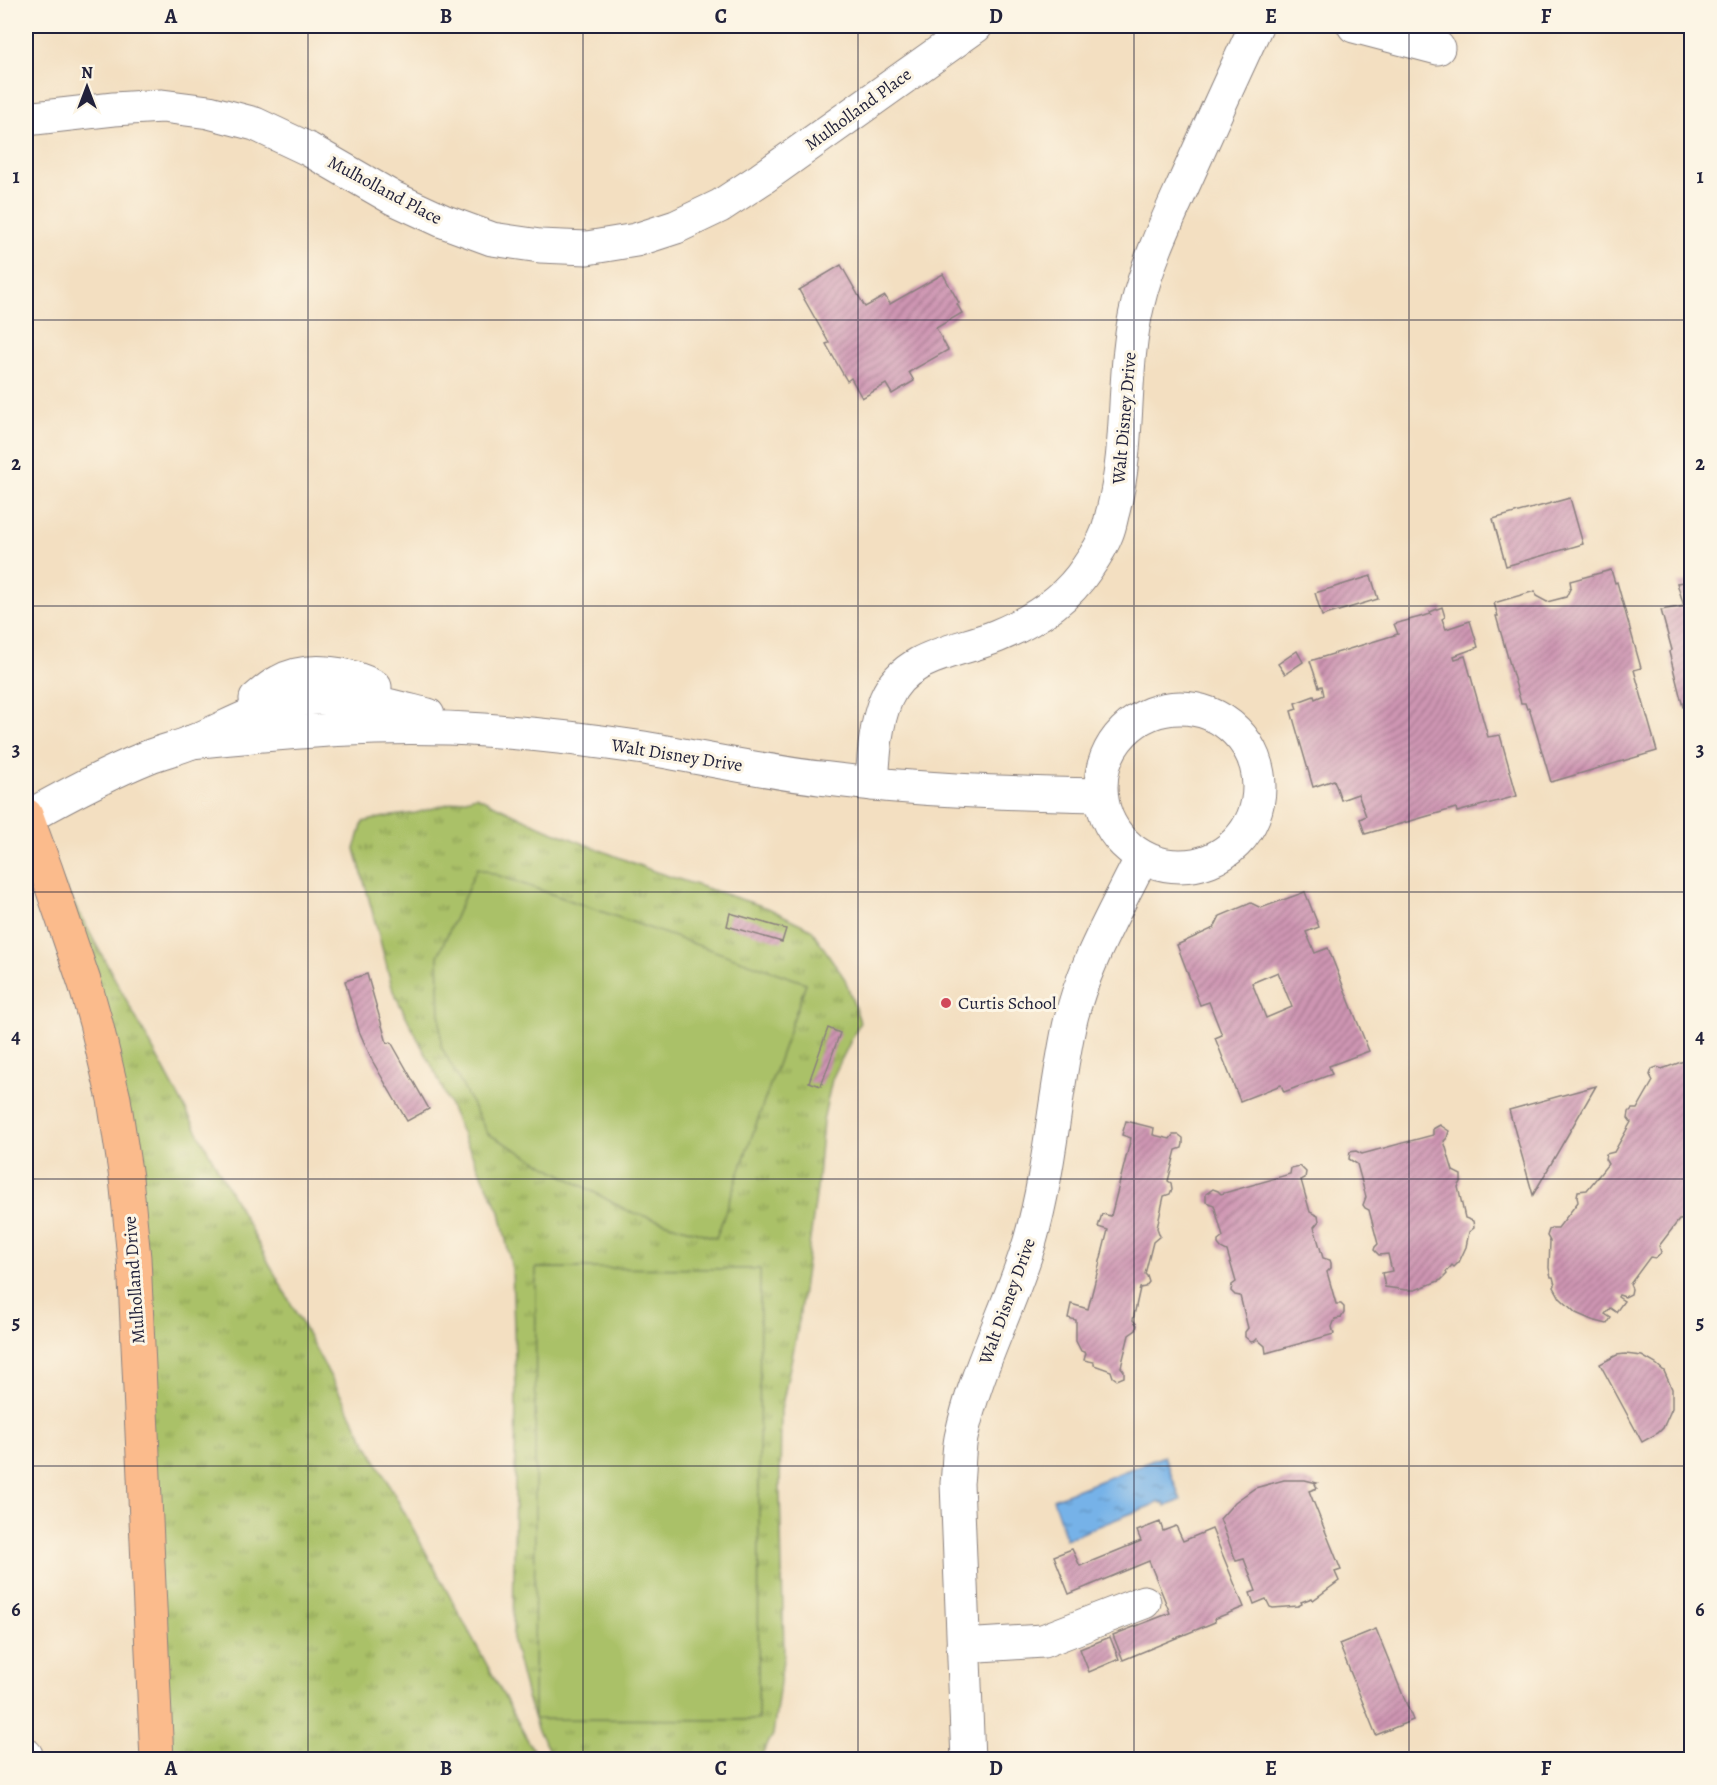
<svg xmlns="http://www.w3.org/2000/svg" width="1717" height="1785" viewBox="0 0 1717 1785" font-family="Alegreya,serif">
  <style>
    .grass { fill: url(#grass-tufts); stroke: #667251; stroke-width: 1.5 }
    .pitch { fill: #aac167; stroke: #667251; stroke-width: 1.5 }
    .water { fill: url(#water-ripples); stroke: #4c6a92; stroke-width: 1.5 }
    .building { fill: url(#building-hatch); fill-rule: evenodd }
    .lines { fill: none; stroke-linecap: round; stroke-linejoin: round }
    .minor-casing { stroke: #8a807e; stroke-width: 35 }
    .major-casing { stroke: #8a807e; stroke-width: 35 }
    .minor { stroke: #fff; stroke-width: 33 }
    .major { stroke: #fbbb8c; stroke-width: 33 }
    .grid { fill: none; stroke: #22223b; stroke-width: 1.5; stroke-opacity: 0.55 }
    .poi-dot { fill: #d1495b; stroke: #fcf5e5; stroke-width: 2 }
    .labels { text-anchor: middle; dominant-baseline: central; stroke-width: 6; stroke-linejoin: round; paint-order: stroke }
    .street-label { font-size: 18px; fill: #22223b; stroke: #fcf5e5 }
    .poi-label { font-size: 18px; fill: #22223b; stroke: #fcf5e5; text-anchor: start }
    .neatline { fill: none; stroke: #22223b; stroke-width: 2 }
    .grid-label { font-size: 20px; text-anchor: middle; font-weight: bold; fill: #22223b }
  </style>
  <defs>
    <pattern id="grass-tufts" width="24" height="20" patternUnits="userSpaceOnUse" patternTransform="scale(1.5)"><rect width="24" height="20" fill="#aac167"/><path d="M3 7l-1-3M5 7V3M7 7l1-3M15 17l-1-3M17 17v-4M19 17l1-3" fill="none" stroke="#8a9c56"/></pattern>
    <pattern id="water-ripples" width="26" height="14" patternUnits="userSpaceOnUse" patternTransform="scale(1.5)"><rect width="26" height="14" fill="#76b2e8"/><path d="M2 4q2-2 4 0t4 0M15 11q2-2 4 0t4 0" fill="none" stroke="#6090bd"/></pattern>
    <pattern id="building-hatch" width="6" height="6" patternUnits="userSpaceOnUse" patternTransform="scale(1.5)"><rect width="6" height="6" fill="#ce95b2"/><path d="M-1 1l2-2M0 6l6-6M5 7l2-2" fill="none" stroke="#a77992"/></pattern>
  </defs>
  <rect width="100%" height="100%" fill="#fcf5e5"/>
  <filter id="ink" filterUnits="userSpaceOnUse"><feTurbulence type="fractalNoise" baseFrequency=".0167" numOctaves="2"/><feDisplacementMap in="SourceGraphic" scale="12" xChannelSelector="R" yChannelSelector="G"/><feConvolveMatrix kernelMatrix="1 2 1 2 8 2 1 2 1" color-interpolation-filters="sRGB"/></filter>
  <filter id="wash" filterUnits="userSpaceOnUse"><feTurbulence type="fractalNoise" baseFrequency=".008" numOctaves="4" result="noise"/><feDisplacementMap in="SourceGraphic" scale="24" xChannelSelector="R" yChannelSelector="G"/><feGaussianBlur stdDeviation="1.35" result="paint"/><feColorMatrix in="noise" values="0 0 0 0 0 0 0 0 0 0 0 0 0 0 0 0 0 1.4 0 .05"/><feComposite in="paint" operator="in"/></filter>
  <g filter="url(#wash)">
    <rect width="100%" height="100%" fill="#f3dfc1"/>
    <g class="grass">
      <polygon points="476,796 539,826 656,872 768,908 811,929 845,979 860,1022 832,1079 823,1121 817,1189 797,1333 781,1410 780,1490 784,1652 773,1735 759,1759 557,1759 552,1756 537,1729 527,1697 513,1642 516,1388 512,1269 500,1212 465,1140 436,1074 393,991 378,932 355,849 363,822 385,817 416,813"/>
      <polygon points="27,817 538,1759 157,1759 126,1178"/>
    </g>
    <g class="pitch">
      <polygon points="477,868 806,983 716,1238 628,1211 488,1134 441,1046 438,956"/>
      <polygon points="536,1268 760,1269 758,1720 534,1719"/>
    </g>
    <polygon class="water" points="1164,1456 1181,1500 1165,1507 1164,1503 1161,1504 1160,1502 1066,1539 1053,1499"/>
    <g id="blocks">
      <g class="building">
        <polygon points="841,265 865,307 885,296 890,304 943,274 959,303 957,304 962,313 936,328 948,350 909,372 914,381 892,394 886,384 862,398 851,378 847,381 826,344 829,343 799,290"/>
        <polygon points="1570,498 1583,544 1506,566 1493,519"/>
        <polygon points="1611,570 1615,583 1617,582 1641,668 1634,670 1657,751 1551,782 1529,708 1527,709 1525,703 1521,703 1496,616 1498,616 1494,603 1535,591 1536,596 1547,602 1566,597 1571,587 1570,581"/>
        <polygon points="1371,576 1378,599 1322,616 1315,593"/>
        <polygon points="1692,581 1692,707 1683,707 1669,652 1672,650 1661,610 1684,606 1677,583"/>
        <polygon points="1442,607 1445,617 1442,619 1446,629 1470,621 1478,647 1454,656 1455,659 1465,656 1488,737 1500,735 1517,796 1457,812 1456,808 1365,834 1360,819 1366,816 1358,794 1341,800 1334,780 1313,787 1291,711 1297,709 1295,703 1314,696 1315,699 1324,695 1322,686 1319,687 1310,661 1398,634 1394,624 1431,614 1430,612"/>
        <polygon points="1297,651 1303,662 1285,674 1278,664"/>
        <path d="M1305 892 1319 927 1306 932 1315 953 1328 948 1369 1051 1329 1066 1332 1074 1284 1092 1281 1085 1240 1101 1215 1038 1222 1035 1209 1002 1200 1005 1177 945 1214 928 1220 916 1251 903 1261 908ZM1278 972 1292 1007 1266 1018 1252 983Z"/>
        <polygon points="730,913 786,929 782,942 727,926"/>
        <polygon points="367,974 387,1043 391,1042 429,1109 407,1121 373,1062 359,1031 345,981"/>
        <polygon points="828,1028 840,1033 821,1086 809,1082"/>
        <polygon points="1692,1058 1692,1208 1687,1208 1691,1211 1691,1214 1687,1219 1679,1220 1659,1246 1661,1252 1660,1254 1656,1258 1650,1257 1630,1284 1632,1289 1631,1294 1625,1297 1619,1295 1618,1297 1624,1301 1616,1312 1610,1308 1605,1314 1611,1318 1607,1324 1592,1320 1576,1313 1560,1298 1554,1287 1555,1285 1553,1277 1551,1277 1549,1268 1550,1241 1547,1236 1549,1230 1551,1228 1558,1228 1578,1202 1577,1196 1578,1191 1587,1190 1608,1164 1605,1159 1606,1154 1614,1152 1631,1122 1628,1118 1629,1112 1632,1109 1637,1109 1653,1081 1650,1075 1652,1069 1657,1067 1662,1069"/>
        <polygon points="1596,1086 1533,1195 1509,1110"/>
        <polygon points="1126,1121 1154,1128 1153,1135 1170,1139 1173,1135 1179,1135 1183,1138 1183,1144 1182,1148 1176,1150 1168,1181 1171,1183 1172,1189 1170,1194 1164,1196 1157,1228 1160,1236 1153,1242 1145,1274 1147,1276 1149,1282 1145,1287 1140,1288 1133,1320 1137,1325 1136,1330 1129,1335 1121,1367 1124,1371 1124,1377 1117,1380 1113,1377 1111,1371 1094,1365 1094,1362 1084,1360 1086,1353 1081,1351 1076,1341 1076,1320 1068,1318 1071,1304 1088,1309 1108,1230 1098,1227 1102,1214 1111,1216 1131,1138 1122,1135"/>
        <polygon points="1440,1125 1449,1131 1447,1138 1444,1141 1453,1171 1461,1175 1461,1182 1458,1187 1465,1218 1473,1221 1474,1228 1469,1232 1466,1247 1459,1262 1454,1267 1452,1265 1446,1272 1447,1274 1441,1280 1415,1290 1406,1290 1385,1287 1382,1273 1392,1271 1388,1254 1379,1255 1374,1250 1375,1247 1378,1244 1369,1210 1365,1208 1363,1205 1366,1197 1357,1164 1349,1159 1350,1152 1356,1151 1362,1154 1433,1135 1433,1129"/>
        <polygon points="1300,1166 1306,1172 1305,1178 1301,1180 1310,1212 1318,1216 1319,1221 1314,1227 1323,1258 1330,1260 1331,1263 1331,1268 1327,1272 1336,1304 1341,1304 1344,1307 1344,1313 1341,1318 1335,1319 1332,1327 1334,1334 1266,1353 1265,1346 1257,1339 1255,1341 1251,1342 1245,1337 1245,1332 1248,1328 1240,1296 1235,1295 1231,1291 1232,1285 1236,1282 1227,1251 1221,1248 1218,1244 1218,1241 1223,1237 1214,1205 1206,1202 1206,1194 1213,1189 1218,1191 1221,1194 1290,1174 1291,1168"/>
        <polygon points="1625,1354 1642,1356 1656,1364 1664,1371 1672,1389 1672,1408 1663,1428 1658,1433 1642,1442 1600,1364 1617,1355"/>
        <polygon points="1284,1480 1305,1480 1317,1483 1315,1484 1317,1488 1309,1491 1341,1570 1335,1572 1339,1581 1313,1600 1312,1598 1301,1602 1302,1604 1298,1606 1273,1608 1270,1607 1266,1599 1254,1604 1250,1593 1256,1591 1244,1559 1236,1561 1220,1519 1235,1502 1255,1488"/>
        <polygon points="1160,1522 1163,1531 1176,1526 1183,1541 1212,1529 1244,1607 1214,1619 1215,1622 1123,1660 1113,1635 1170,1613 1149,1561 1069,1594 1054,1556 1072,1549 1080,1566 1141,1541 1137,1531"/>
        <polygon points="1376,1629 1413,1720 1376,1735 1339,1644"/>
        <polygon points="1110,1637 1119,1659 1089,1672 1080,1649"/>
      </g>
    </g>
  </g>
  <g filter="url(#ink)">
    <use href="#blocks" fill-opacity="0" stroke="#8a807e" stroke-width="1.5"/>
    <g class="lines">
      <g class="minor-casing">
        <g id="minor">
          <polyline points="1354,26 1438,48"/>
          <polyline points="26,119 114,109 162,106 209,112 255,124 308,149 393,198 443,221 492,239 540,246 587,248 636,240 676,227 720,206 761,179 976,26"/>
          <path d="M256 699C263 693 271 686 279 682 306 666 349 672 375 687"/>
          <circle cx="1180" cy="787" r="79"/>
          <path d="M191 742C289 732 386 723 484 730 538 734 591 740 644 748 703 758 761 771 820 778 913 790 1006 793 1100 795"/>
          <path d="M872 784C874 755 875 726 886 699 905 654 958 652 997 636 1031 622 1066 600 1087 568 1094 558 1103 544 1107 533 1110 526 1111 518 1113 511 1131 442 1121 371 1138 303 1148 260 1168 219 1186 179 1209 128 1232 77 1256 26"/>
          <path d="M26 818C65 796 106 774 148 757 163 751 178 748 192 742 233 725 270 701 316 698 355 695 391 706 428 715"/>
          <polyline points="963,1646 1043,1641 1144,1602"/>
          <polyline points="26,1755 26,1760"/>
          <path d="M968 1760 957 1483C959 1468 958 1453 961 1438 975 1370 1010 1308 1030 1241 1050 1171 1054 1099 1069 1027 1082 967 1115 912 1142 857"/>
        </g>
      </g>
      <g class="major-casing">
        <polyline id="major" points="26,815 46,870 85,984 96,1023 114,1099 126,1178 134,1258 157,1760"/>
      </g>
      <use href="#minor" class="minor"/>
      <use href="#major" class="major"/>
    </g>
  </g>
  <path class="grid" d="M308 26V1760M583 26V1760M858 26V1760M1134 26V1760M1409 26V1760M26 320H1692M26 606H1692M26 892H1692M26 1179H1692M26 1466H1692"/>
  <circle class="poi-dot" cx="946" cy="1003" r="6"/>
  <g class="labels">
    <g class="street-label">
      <text transform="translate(858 109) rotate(-36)">Mulholland Place</text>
      <text transform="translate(385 190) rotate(28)">Mulholland Place</text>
      <text transform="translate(1124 418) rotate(-85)">Walt Disney Drive</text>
      <text transform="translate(677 755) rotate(9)">Walt Disney Drive</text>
      <text transform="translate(134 1280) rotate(-94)">Mulholland Drive</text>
      <text transform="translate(1007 1301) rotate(-70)">Walt Disney Drive</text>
    </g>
    <g class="poi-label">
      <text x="958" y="1003">Curtis School</text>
    </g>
  </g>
  <rect width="1717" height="1785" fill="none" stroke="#fcf5e5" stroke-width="66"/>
  <g transform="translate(87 87)" stroke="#fcf5e5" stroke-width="4.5" paint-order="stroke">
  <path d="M0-4.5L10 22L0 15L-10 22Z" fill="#22223b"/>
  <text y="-9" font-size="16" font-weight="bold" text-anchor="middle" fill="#22223b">N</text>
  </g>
  <rect x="33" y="33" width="1651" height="1719" class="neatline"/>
  <g class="grid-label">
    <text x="171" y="23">A</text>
    <text x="446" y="23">B</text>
    <text x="721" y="23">C</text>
    <text x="996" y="23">D</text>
    <text x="1271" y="23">E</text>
    <text x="1546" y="23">F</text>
    <text x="16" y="183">1</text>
    <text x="1700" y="183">1</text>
    <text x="16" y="470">2</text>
    <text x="1700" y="470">2</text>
    <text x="16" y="756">3</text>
    <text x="1700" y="756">3</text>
    <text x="16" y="1043">4</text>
    <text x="1700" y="1043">4</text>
    <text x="16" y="1329">5</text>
    <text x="1700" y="1329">5</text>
    <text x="16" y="1616">6</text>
    <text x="1700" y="1616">6</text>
    <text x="171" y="1775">A</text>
    <text x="446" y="1775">B</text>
    <text x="721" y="1775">C</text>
    <text x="996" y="1775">D</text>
    <text x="1271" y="1775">E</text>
    <text x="1546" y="1775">F</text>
  </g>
</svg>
